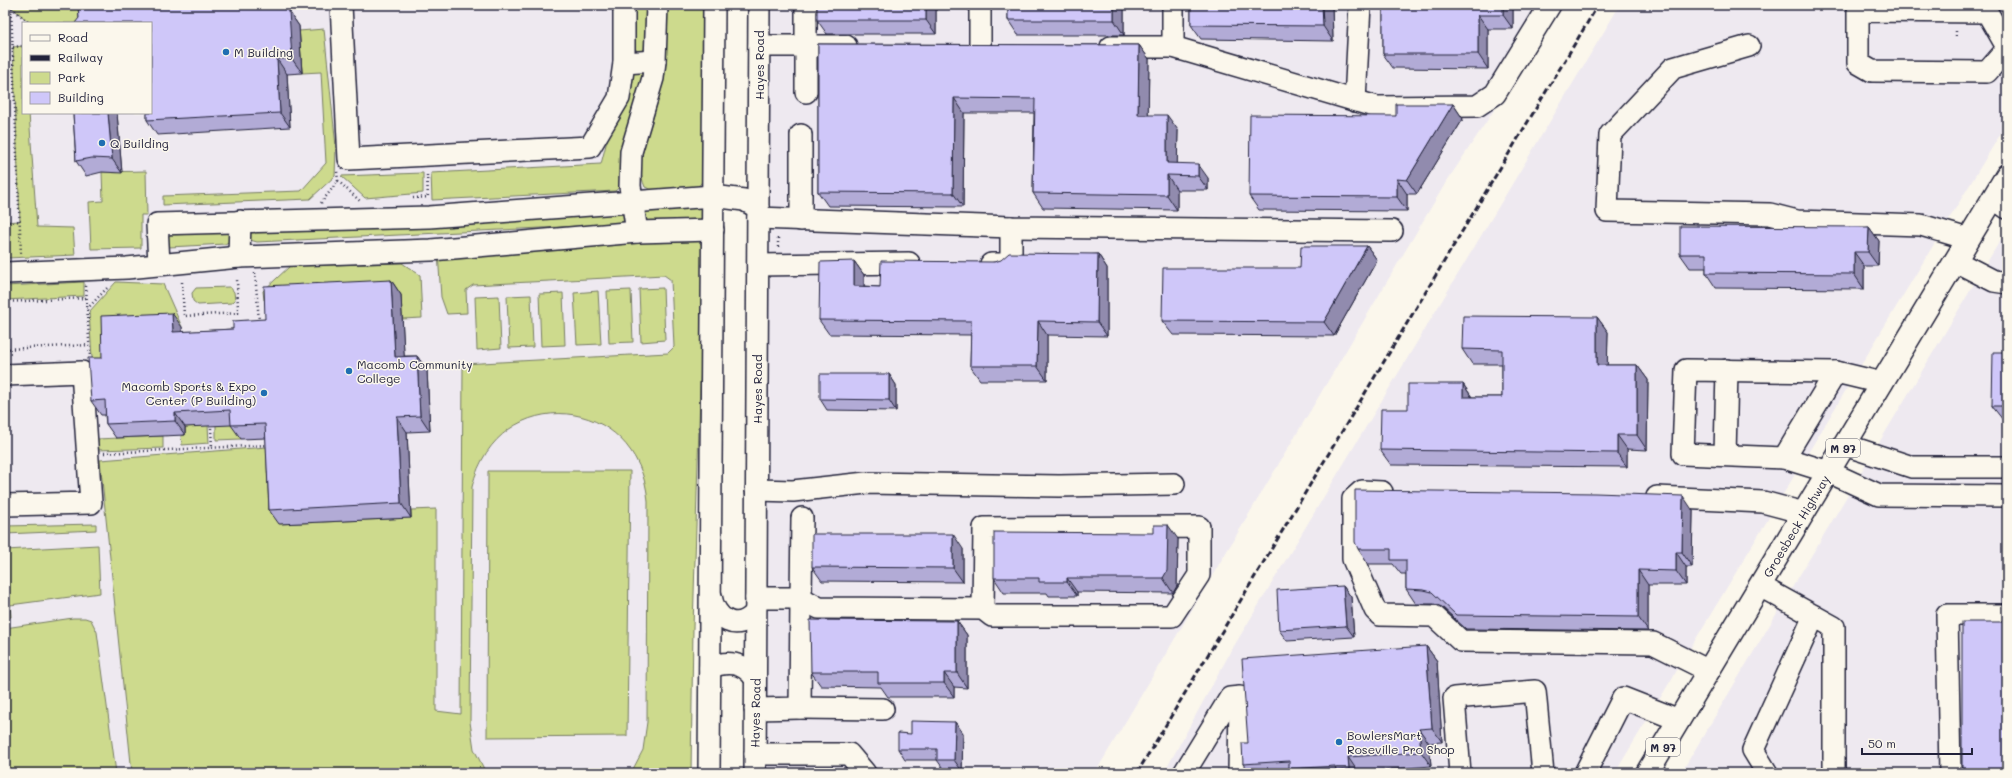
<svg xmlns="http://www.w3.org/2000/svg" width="2012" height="778" viewBox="0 0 2012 778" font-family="Mali,sans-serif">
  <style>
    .built { fill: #eee9f0; fill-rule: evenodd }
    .green { fill: #cdda8d; stroke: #787e64 }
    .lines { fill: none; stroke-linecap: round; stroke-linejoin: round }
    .minor-casing { stroke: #22223b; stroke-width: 24 }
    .major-casing { stroke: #22223b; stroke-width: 25 }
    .path { stroke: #22223b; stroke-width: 2.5; stroke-dasharray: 1 3; stroke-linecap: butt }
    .minor { stroke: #fbf7ec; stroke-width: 21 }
    .major { stroke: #fbf7ec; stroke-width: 22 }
    .rail { stroke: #22223b; stroke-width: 3; stroke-dasharray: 6 3; stroke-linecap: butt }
    .wall { fill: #b2abd6; stroke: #22223b }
    .shaded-wall { fill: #918bae; stroke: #22223b }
    .building { fill: #cfc7f9; stroke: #22223b }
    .poi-dot { fill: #1f6fb2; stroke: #fbf7ec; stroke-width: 1.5 }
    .labels { text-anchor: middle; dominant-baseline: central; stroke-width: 3; stroke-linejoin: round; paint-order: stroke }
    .shield { fill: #fbf7ec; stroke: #636270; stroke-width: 1 }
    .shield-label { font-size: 11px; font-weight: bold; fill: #22223b }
    .poi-label { font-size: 12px; fill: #22223b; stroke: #fbf7ec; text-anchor: start }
    .street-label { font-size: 12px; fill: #22223b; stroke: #fbf7ec }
  </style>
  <rect width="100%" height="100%" fill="#fbf7ec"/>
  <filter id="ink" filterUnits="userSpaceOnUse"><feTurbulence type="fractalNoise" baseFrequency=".025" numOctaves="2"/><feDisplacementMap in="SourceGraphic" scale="8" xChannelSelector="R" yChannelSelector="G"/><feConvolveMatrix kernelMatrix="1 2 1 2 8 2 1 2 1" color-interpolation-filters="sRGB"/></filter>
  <g filter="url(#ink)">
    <g class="built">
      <path d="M5 5H695L692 773H5ZM23 23H151V113H23Z"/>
      <polygon points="767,5 1561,5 1548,29 1445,184 1095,773 763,773"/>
      <polygon points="1620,5 2007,5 2007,123 1615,773 1164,773 1231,651"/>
      <polygon points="2007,229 2007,773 1681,773 1952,321"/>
    </g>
    <g class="green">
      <polygon points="9,5 84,5 83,23 30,23"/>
      <polygon points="634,5 648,5 647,46 643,51 639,52 633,47"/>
      <path d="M665 5H705V178L697 188 652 190 645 187C635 164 646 140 653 118 657 105 660 89 662 76 664 53 664 28 665 5Z"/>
      <polygon points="324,29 336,147 335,176 310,199 163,205 163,196 301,191 326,163 321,72 302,73 299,31"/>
      <polygon points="23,46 23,113 29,113 37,227 73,228 75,255 7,258 5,222 20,221 13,47"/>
      <polygon points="634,70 642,71 644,77 621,186 615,191 432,200 431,173 601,164 611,125 629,74"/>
      <polygon points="146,171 147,215 141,215 141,248 91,249 89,202 103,201 102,172"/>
      <polygon points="423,173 423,193 365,198 341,176"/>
      <polygon points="704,207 704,220 651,223 644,218 644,214 649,208"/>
      <polygon points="620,209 625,216 622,224 257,242 250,240 248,233 255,227"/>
      <polygon points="169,230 230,231 230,241 225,244 169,247 165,243"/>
      <path d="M697 239 704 248V257L693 628 691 773H631L643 750 647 722 648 502C640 393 497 381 472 487L470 722 474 749 486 773H132L100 460 267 447 280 524 411 518V510L436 509V711L461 714 463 364 668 353 674 347 671 280 664 275 473 285 466 290 467 313 447 314 441 297 438 253Z"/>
      <polygon points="402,263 420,275 422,318 402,319 264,300 263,291 290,266"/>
      <polygon points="84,282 84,296 5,300 5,286"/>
      <polygon points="116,282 163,284 182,327 111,330 113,372 93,372 89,312"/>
      <polygon points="230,287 234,292 235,300 232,303 198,305 193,301 192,293 196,288"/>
      <polygon points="663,288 665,340 641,342 639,289"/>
      <polygon points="631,290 633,342 609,343 607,291"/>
      <polygon points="598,291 601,344 577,345 574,293"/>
      <polygon points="563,293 565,345 541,346 539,294"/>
      <polygon points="531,295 533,347 509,348 507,296"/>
      <polygon points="499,296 501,348 477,350 475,297"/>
      <polygon points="240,424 241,439 216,440 216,425"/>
      <polygon points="208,425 209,443 182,445 181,436 185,435 185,427"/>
      <polygon points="163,436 163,448 97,450 97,439"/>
      <polygon points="488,471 630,471 627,736 487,737"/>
      <polygon points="96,524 96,530 5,534 5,526"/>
      <polygon points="98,545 100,593 10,605 11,617 5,618 5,550"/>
      <polygon points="73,618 85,618 91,620 97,632 116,773 5,773 5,628"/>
    </g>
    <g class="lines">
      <g class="minor-casing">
        <g id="minor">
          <polyline points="341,5 349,159 590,147 619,98 624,63 655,61"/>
          <polyline points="759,46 846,46"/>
          <polyline points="980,46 980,5"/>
          <polyline points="1749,46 1673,68 1610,135 1607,211 1770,214 1797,221 1921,225 1968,239"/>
          <polyline points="1111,47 1173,47 1377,107 1477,106 1495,94 1550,5"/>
          <polyline points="1173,47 1173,5"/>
          <polyline points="2007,47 1987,12 1858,11 1858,63 1872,71 1987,72 2007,49"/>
          <polyline points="624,63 624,5"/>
          <polyline points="806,92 806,5"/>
          <polyline points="1355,101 1360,5"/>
          <polyline points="801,135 801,220"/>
          <polyline points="1993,198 2007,208"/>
          <polyline points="758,218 1011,227 1392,231"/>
          <polyline points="637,232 630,186 631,152 653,78 655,61 657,5"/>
          <polyline points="239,257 240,221"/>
          <polyline points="1955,261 1994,281 2007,283"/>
          <polyline points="159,264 157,224 429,217 713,196 744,200 758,208"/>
          <polyline points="991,264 1004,264 1011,259 1011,227"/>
          <polyline points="758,265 909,263"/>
          <polyline points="5,273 127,268 239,257 431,250 637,232 713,230"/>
          <polyline points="5,375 82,372 91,503 5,505"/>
          <polyline points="1882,383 1836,372 1686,370 1683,454 1784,458 1829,472 1879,495 2007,496"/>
          <polyline points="1845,445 1912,467 2007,467"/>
          <polyline points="1725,455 1727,370"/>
          <polyline points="1784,458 1836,372"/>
          <polyline points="756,490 793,491 866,483 1059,486 1174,484"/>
          <polyline points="1382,492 1362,491 1353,499 1353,559 1375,610 1380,615 1434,616 1461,641 1653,643 1709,671"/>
          <polyline points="1657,497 1763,502 1804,513"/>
          <polyline points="802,518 801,598 819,608 983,609 992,616 1172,616 1199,575 1199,527 984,528 983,609"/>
          <polyline points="1760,586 1834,627 1834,773"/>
          <path d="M711 596C715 620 737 633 755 613"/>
          <path d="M710 668C726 660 744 662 755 678"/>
          <polyline points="800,708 883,709"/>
          <polyline points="755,709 800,708 801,598 756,598"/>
          <polyline points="755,754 849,754 865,773"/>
          <polyline points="709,773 714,5"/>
          <polyline points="755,773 759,5"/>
          <polyline points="1184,773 1230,698 1240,697 1239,773"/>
          <polyline points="1460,773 1454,698 1535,691 1543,773"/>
          <polyline points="1585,773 1623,698 1679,720"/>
          <polyline points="1767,773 1753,750 1814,616"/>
          <polyline points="1950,773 1947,615 2007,615"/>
        </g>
      </g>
      <g class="major-casing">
        <polyline id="major" points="1647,773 2007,175"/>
      </g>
      <g class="path">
        <polyline points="9,5 29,23"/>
        <polyline points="11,8 21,255"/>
        <polyline points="1956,36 1956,28"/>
        <polyline points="13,47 23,46"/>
        <polyline points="427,175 428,198"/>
        <polyline points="338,181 360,201"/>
        <polyline points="413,198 428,197"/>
        <polyline points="321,203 338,181 337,171"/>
        <polyline points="5,222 20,221"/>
        <polyline points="778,247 778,236"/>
        <polyline points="255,273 259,321"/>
        <polyline points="182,282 184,316 238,313 237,279"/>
        <polyline points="86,286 90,357"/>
        <polyline points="5,302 86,298"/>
        <polyline points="87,309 109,286"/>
        <polyline points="5,349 89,345"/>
        <polyline points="211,428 212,448"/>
        <polyline points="104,453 268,445"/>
      </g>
      <use href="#minor" class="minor"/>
      <use href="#major" class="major"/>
      <polyline class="rail" points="1137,773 1598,5"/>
    </g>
    <g class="wall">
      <polygon points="78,5 290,5 290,13 299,26 302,73 287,74 290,127 157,135 147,120 151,23 79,18"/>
      <polygon points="936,5 936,34 827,34 817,20"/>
      <polygon points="1008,5 1124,5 1124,35 1018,35 1008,20"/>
      <polygon points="1191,5 1332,5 1333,41 1201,39 1191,25"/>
      <polygon points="1383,5 1513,5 1513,29 1488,29 1488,69 1393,68 1383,54"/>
      <polygon points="818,44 1139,45 1149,59 1148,115 1178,130 1177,163 1208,178 1208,190 1177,190 1177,210 1043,208 1033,193 1034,113 964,113 963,207 828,206 818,192"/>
      <polygon points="1453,104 1463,119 1417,194 1407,194 1407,211 1259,210 1249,196 1396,116"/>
      <polygon points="73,113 117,113 122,173 102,172 86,176 76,161"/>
      <polygon points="1869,227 1879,241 1878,266 1864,266 1864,289 1716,288 1706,273 1706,268 1690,268 1680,254"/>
      <polygon points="1367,246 1377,260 1334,336 1173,335 1162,321 1300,268"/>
      <polygon points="1098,254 1107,268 1107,336 1047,335 1047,380 980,380 970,366 971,335 829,334 819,320 854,261 864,275 864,286 880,287 994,262"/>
      <polygon points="391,280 401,295 404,356 417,356 427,370 430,431 407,432 411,518 279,524 269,510 266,438 241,439 231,425 185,427 185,435 116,438 106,424 105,415 101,415 91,401 102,358 182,327 182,332 233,329"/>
      <polygon points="1597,317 1608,332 1607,365 1637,365 1648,380 1647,450 1627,449 1627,467 1391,465 1380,450 1463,384 1472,397 1502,397 1502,364 1472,364 1462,349"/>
      <polygon points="2007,352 2007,420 2003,420 1992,406"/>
      <polygon points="889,374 896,385 896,411 827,410 820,399"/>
      <polygon points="1693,511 1692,567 1686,567 1686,585 1648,585 1648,631 1466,629 1442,607 1434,604 1416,604 1406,589 1406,574 1401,574 1393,564 1368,564 1358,549"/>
      <polygon points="1178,539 1177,586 1173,593 1077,592 1077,596 1049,596 1047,593 1004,593 994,578"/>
      <polygon points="963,549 963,582 822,581 812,567"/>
      <polygon points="1343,586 1351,597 1354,637 1287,641 1279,630"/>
      <polygon points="957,621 967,635 967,688 954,687 954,697 888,697 881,687 821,686 811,672"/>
      <polygon points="1426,646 1437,661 1442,742 1429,743 1431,766 1358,772 1358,773 1249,773 1243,764 1248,743"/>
      <polygon points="955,722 963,733 962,771 945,771 937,760 905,760 898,749 911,734"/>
    </g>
    <g class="shaded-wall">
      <polygon points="281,5 290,5 290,13 299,26 302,73 292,59"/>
      <polygon points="926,5 936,5 936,34 926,20"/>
      <polygon points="1114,5 1124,5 1124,35 1114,20"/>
      <polygon points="1322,5 1332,5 1333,41 1323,26"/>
      <polygon points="1503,5 1513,5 1513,29 1503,15"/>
      <polygon points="1478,15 1488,29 1488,69 1478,54"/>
      <polygon points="1139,45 1149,59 1148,129 1138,115"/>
      <polygon points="277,59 287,74 290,127 280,113"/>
      <polygon points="954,98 964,113 963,207 953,193"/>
      <polygon points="1453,104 1463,119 1417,194 1407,180"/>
      <polygon points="108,113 117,113 122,173 112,159"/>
      <polygon points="1167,115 1178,130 1177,175 1167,163"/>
      <polygon points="1198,164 1208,178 1208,190 1198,176"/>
      <polygon points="1167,175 1177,190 1177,210 1167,195"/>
      <polygon points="1397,179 1407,194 1407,211 1397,197"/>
      <polygon points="1869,227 1879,241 1878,266 1868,252"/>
      <polygon points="1367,246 1377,260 1334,336 1324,322"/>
      <polygon points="1854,252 1864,266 1864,289 1854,274"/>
      <polygon points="1098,254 1107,268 1107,336 1097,322"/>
      <polygon points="854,261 864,275 864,300 854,286"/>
      <polygon points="391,280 401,295 405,371 395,357"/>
      <polygon points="172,313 182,327 183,346 173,332"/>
      <polygon points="1597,317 1608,332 1607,380 1597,365"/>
      <polygon points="1038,321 1047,335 1047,380 1037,366"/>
      <polygon points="417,356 427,370 430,431 420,416"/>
      <polygon points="1637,365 1648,380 1647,450 1637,435"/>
      <polygon points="889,374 896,385 896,411 889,400"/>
      <polygon points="1463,384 1473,399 1463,397"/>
      <polygon points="175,413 185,427 185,435 175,421"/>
      <polygon points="397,417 407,432 411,518 401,503"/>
      <polygon points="1617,435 1627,449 1627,467 1617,453"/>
      <polygon points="1683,496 1693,511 1692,567 1682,552"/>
      <polygon points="1168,525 1178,539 1177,586 1173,593 1163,578"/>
      <polygon points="953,534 963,549 963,582 953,568"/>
      <polygon points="1676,552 1686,567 1686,585 1676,571"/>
      <polygon points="1638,570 1648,585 1648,631 1638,617"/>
      <polygon points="1067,578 1077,592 1077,596 1067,582"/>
      <polygon points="1343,586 1351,597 1354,637 1346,626"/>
      <polygon points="957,621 967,635 967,688 957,673"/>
      <polygon points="1426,646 1437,661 1442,742 1432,728"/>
      <polygon points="944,673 954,687 954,697 944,683"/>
      <polygon points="955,722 963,733 962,771 954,760"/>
      <polygon points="1419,729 1429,743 1431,766 1421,752"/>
      <polygon points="1348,757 1358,772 1358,773 1351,773 1349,769"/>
    </g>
    <g class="building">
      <polygon points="78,5 282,5 289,11 292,59 277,59 280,113 147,120 147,113 151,113 151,23 75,23 79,18"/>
      <rect x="817" y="5" width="109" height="15"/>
      <rect x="1008" y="5" width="106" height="15"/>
      <polygon points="1191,5 1322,5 1323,26 1191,25"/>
      <polygon points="1383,5 1503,5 1503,15 1478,15 1478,54 1383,54"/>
      <polygon points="818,44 1139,45 1138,115 1167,115 1167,163 1198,164 1198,176 1167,175 1167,195 1033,193 1035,99 954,98 953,193 818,192"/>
      <polygon points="1396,104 1453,104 1407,180 1397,179 1397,197 1249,196 1250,115 1396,116"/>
      <polygon points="73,113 108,113 112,159 92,158 76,161"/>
      <polygon points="1680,226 1869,227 1868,252 1854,252 1854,274 1706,273 1706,254 1680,254"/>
      <polygon points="1301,246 1367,246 1324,322 1162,321 1163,268 1300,268"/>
      <polygon points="1009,253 1098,254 1097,322 1038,321 1037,366 970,366 971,321 819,320 820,262 854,261 854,286 880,287 881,261 994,262 1001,260"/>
      <polygon points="391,280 395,357 417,356 420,416 397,417 401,503 269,510 265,424 231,425 230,410 175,413 175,421 106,424 105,400 91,401 88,358 102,358 101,316 172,313 173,332 233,329 233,321 265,319 264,286"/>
      <polygon points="1463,316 1597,317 1597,365 1637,365 1637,435 1617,435 1617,453 1380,450 1381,409 1408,409 1408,384 1463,384 1463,397 1502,397 1502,350 1462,349"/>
      <polygon points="1993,352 2007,352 2007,406 1992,406"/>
      <polygon points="820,374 889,374 889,400 820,399"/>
      <polygon points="1355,490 1595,493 1683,496 1682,552 1676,552 1676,571 1638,570 1638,617 1456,615 1432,592 1424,590 1406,589 1406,560 1391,560 1391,549 1358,549 1355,542"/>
      <polygon points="1154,525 1168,525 1167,571 1163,578 1067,578 1067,582 1039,582 1039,578 994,578 994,532 1154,533"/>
      <polygon points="812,534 953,534 953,568 812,567"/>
      <polygon points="1343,586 1346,626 1279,630 1277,590"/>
      <polygon points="810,620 957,621 957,673 944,673 944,683 878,683 878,672 811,672"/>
      <rect x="1962" y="622" width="45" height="151"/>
      <polygon points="1426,646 1432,728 1419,729 1421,752 1348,757 1349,769 1336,770 1335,766 1289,769 1289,761 1243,764 1242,743 1248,743 1242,659"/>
      <polygon points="911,721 955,722 954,760 937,760 937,749 898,749 898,733 911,734"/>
    </g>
  </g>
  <g class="poi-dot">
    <circle cx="226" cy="52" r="4"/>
    <circle cx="102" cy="143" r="4"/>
    <circle cx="349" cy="371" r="4"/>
    <circle cx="264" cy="393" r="4"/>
    <circle cx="1339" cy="742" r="4"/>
  </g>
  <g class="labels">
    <g class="shield">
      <rect x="1826" y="439" width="34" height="18" rx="3"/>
      <rect x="1646" y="738" width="34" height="18" rx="3"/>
    </g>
    <g class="shield-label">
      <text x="1843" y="448">M 97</text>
      <text x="1663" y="747">M 97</text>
    </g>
    <g class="poi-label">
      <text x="234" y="52">M Building</text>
      <text x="110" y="143">Q Building</text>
      <text x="357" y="364">Macomb Community<tspan x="357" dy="14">College</tspan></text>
      <text x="256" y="386" text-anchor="end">Macomb Sports &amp; Expo<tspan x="256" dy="14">Center (P Building)</tspan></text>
      <text x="1347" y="735">BowlersMart<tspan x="1347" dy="14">Roseville Pro Shop</tspan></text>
    </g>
    <g class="street-label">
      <text transform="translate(759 65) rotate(-90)">Hayes Road</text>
      <text transform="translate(757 389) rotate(-90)">Hayes Road</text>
      <text transform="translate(1796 526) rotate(-59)">Groesbeck Highway</text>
      <text transform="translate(755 713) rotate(-89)">Hayes Road</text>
    </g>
  </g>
  <rect width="2012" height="778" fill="none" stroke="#fbf7ec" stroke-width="20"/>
  <rect x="10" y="10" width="1992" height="758" fill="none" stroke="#22223b" stroke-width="1.5" filter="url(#ink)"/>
  <rect x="22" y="22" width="130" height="92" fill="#fbf7ec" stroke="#a4a2a5"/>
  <rect x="30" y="35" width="20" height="6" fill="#fbf7ec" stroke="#a4a2a5"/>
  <text x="58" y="42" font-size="12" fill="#22223b">Road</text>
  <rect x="30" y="55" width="20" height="6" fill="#22223b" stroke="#a4a2a5"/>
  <text x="58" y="62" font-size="12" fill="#22223b">Railway</text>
  <rect x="30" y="72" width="20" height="12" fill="#cdda8d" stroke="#a4a2a5"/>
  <text x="58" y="82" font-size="12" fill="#22223b">Park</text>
  <rect x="30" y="92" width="20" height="12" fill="#cfc7f9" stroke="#a4a2a5"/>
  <text x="58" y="102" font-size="12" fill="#22223b">Building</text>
  <path d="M1862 748v6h110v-6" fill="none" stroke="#22223b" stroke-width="2"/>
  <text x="1868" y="748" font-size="12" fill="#22223b" stroke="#fbf7ec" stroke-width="3" paint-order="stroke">50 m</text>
</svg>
